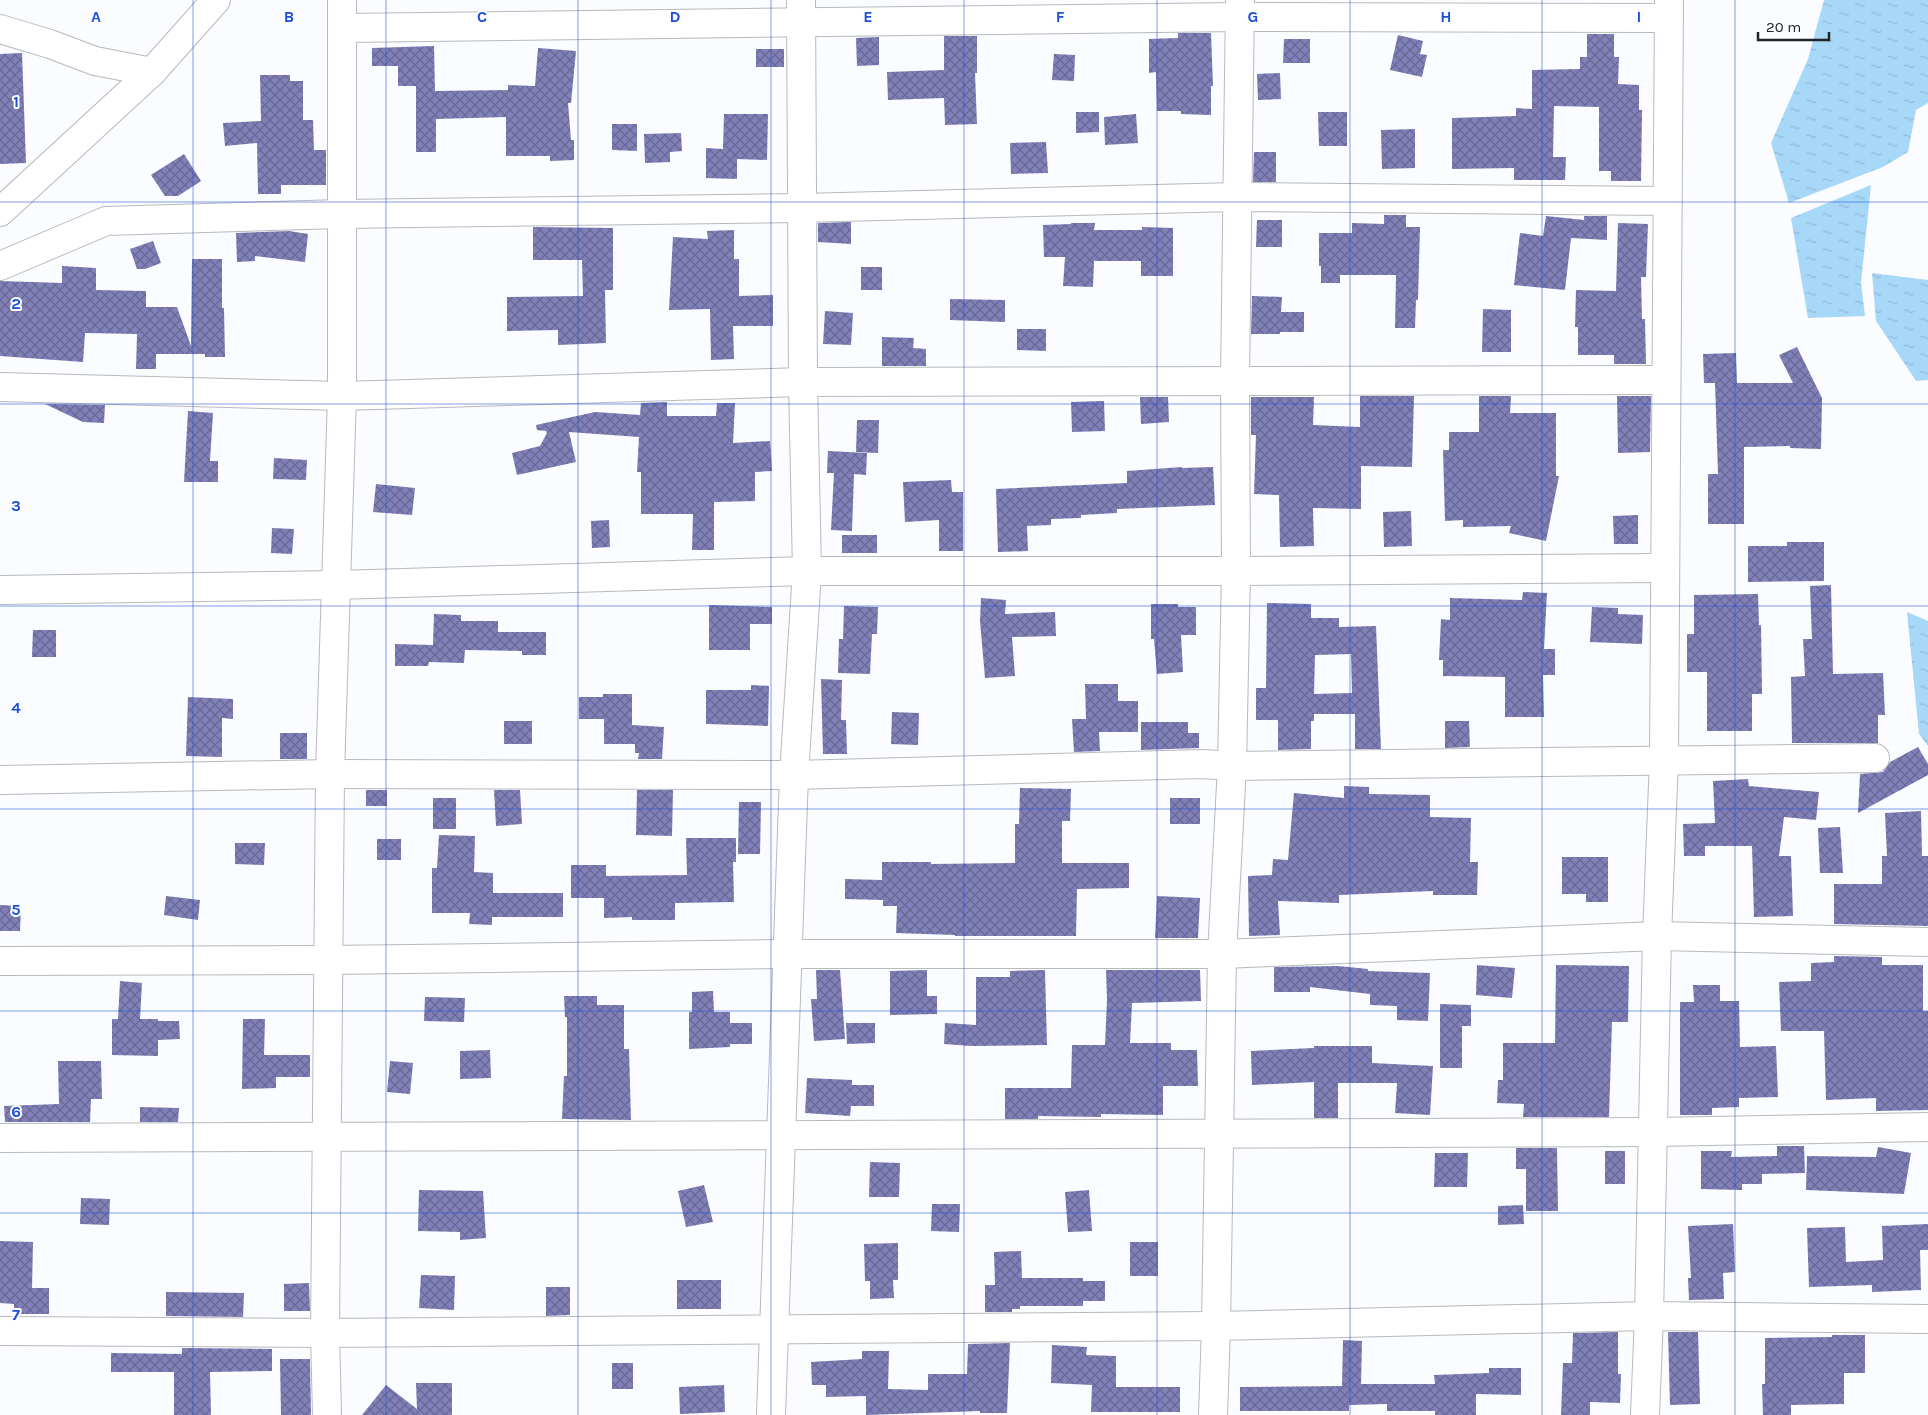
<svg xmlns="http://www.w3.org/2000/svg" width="1928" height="1415" viewBox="0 0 1928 1415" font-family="Karla,sans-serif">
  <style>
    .water { fill: url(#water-ripples) }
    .building { fill: url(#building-cross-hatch); fill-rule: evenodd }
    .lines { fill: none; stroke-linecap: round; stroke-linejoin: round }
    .minor-casing { stroke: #b7b9bd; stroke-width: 30 }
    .minor { stroke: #fff; stroke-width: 28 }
    .grid { fill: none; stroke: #1d4ed8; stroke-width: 1; stroke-opacity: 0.55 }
    .grid-label { font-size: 16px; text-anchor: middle; font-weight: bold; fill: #1d4ed8; stroke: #fafcff; stroke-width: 4; stroke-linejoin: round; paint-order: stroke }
  </style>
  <defs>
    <pattern id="water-ripples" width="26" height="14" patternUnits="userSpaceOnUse" patternTransform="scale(1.25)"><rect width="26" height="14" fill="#a8d8f8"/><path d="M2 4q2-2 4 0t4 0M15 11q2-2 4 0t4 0" fill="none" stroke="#90b9d4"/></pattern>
    <pattern id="building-cross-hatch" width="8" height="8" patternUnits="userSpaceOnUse" patternTransform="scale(1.25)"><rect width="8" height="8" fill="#8180b8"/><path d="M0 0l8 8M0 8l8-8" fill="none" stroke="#696895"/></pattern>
  </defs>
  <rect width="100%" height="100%" fill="#fafcff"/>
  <g class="water">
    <polygon points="1824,0 1928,0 1928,103 1916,110 1908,152 1883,167 1789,203 1771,143 1808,59"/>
    <polygon points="1871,185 1861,283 1865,316 1808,318 1791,218"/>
    <polygon points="1872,273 1928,280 1928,380 1916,381 1876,321"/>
    <polygon points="1907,612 1928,621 1928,746 1919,734"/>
  </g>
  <g class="building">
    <polygon points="1178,33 1211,33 1213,86 1211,86 1211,115 1181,114 1181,111 1157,111 1156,72 1149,73 1149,39 1178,38"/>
    <polygon points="1587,34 1614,34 1614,57 1619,57 1618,84 1639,85 1639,110 1642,110 1641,181 1611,181 1611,171 1599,171 1599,107 1554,106 1553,157 1566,157 1565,180 1514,180 1514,168 1452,169 1452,118 1516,116 1516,108 1532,109 1532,70 1580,69 1580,57 1587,57"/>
    <polygon points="1398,35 1423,41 1420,54 1427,55 1422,77 1390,70"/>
    <polygon points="944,36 977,36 977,73 975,73 977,124 945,125 944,98 888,100 887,72 944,70"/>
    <polygon points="879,37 879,65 857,66 856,38"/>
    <polygon points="1284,39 1310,39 1310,63 1283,63"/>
    <polygon points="434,46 435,91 508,90 508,85 535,86 538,48 576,51 571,103 568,103 571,140 574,140 574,160 550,161 550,156 506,156 506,117 436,119 436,152 416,152 416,86 398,86 398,66 372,66 372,48"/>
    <rect x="756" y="49" width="28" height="18"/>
    <polygon points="22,53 26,163 0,164 0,54"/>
    <polygon points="1054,54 1075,55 1074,81 1052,80"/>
    <polygon points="1280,73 1281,99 1258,100 1257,74"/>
    <polygon points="260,75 290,75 290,81 303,81 303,120 313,120 314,150 326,150 326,185 281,185 281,194 258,194 257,143 225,146 223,123 261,121"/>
    <polygon points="1076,112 1099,112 1099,132 1076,133"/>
    <polygon points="1318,112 1347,112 1347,146 1319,146"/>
    <polygon points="724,114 768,114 767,160 737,159 737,179 706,178 706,148 723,149"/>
    <polygon points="1136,114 1138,143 1105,145 1104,117"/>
    <polygon points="612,124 637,124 637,151 612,150"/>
    <polygon points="1415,129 1415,168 1382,169 1381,130"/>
    <polygon points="681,133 682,151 670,152 670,162 645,163 644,134"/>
    <polygon points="1046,142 1048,173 1011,174 1010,143"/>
    <polygon points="1254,152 1276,152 1276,182 1253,182"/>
    <polygon points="184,154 201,181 178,196 165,196 151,175"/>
    <polygon points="1384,215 1406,215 1406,227 1420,227 1418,300 1416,300 1415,328 1395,328 1396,275 1340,275 1340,283 1321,283 1321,266 1319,266 1319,233 1352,233 1352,223 1384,224"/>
    <polygon points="1546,216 1584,220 1584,216 1607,216 1607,240 1571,238 1565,290 1514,285 1520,233 1543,236"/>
    <polygon points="1257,220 1282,220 1282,247 1256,247"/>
    <polygon points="851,222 851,244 818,242 818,223"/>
    <polygon points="1071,223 1095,223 1094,230 1142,230 1142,227 1173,228 1173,276 1141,276 1141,261 1094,261 1093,287 1063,286 1065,257 1044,257 1043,225 1071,224"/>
    <polygon points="1618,223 1648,224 1646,277 1641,277 1642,319 1645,319 1646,364 1614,364 1614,355 1578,355 1578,327 1575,327 1576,290 1616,291"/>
    <polygon points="533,227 613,228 613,290 605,290 606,343 558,345 558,330 507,331 507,297 583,296 582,260 533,260"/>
    <polygon points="734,230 734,259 739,259 739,296 773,295 773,326 733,326 734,359 711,360 710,309 669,310 673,237 708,239 707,231"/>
    <polygon points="289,231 308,234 305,262 255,256 255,261 237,262 236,233"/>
    <polygon points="153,241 161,263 145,269 137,269 130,249"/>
    <polygon points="192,259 222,259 222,308 224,308 225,357 205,357 205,354 156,354 156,369 136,369 137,334 85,333 83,362 0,356 0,281 62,283 62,266 96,268 96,290 146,291 146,307 177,307 191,346"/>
    <rect x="861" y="267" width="21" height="23"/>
    <polygon points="1252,296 1282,297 1281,312 1304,312 1304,332 1280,332 1280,334 1251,334"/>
    <polygon points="950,299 1005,300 1005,322 950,320"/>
    <polygon points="1483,309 1511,310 1511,352 1482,352"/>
    <polygon points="825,311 853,313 851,345 823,344"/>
    <polygon points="1017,329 1046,329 1046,351 1017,350"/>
    <polygon points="882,337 914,338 913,348 926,349 926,366 882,366"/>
    <polygon points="1797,347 1822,398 1821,449 1790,448 1790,446 1744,447 1744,524 1708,524 1708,474 1718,474 1715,383 1704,383 1703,354 1736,353 1737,383 1793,383 1779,355"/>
    <polygon points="1360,396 1414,396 1412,467 1361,466 1361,509 1313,508 1314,546 1280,547 1279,495 1254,494 1256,435 1251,435 1251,397 1314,397 1313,425 1360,427"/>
    <polygon points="1479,396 1511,396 1510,413 1556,413 1556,476 1559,476 1546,541 1509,533 1511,526 1463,527 1463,520 1445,521 1443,450 1449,450 1449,432 1479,432"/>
    <polygon points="1617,396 1651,396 1650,452 1618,453"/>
    <polygon points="1140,397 1168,397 1169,422 1141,424"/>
    <polygon points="1104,401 1105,431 1072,432 1071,402"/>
    <polygon points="667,402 667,416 716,416 717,403 735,403 733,443 770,441 772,471 755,472 755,501 714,502 714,550 692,550 693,514 641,514 641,472 637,472 639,437 569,432 576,462 517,475 512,453 540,446 547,433 546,431 537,430 536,425 595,412 640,415 641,403"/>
    <polygon points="45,404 105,405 104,423 83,422"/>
    <polygon points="188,411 213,413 210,461 218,461 218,482 184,482"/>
    <polygon points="857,420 879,420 878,453 856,452"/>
    <polygon points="828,451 867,453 866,475 854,474 852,531 831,530 834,473 827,473"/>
    <polygon points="274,458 307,460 306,480 273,479"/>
    <polygon points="1182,467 1182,468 1213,467 1215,505 1117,509 1117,513 1081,515 1081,518 1051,519 1051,525 1027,526 1028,551 998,552 996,489 1127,483 1127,471"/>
    <polygon points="951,480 952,492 963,492 963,551 939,551 939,520 905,522 903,482"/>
    <polygon points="376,484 415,488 412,515 373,512"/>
    <polygon points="1411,511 1412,546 1384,547 1383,512"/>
    <polygon points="1638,515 1638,544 1614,544 1613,516"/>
    <polygon points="609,520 610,547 592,548 591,521"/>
    <polygon points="272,528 294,529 292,554 271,553"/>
    <rect x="842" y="535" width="35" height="18"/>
    <polygon points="1787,542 1824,542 1824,581 1748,582 1748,546 1787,546"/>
    <polygon points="1831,585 1833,674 1883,673 1885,715 1878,715 1878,743 1792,743 1791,677 1805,676 1803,639 1812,639 1810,586"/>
    <polygon points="1523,592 1547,593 1544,649 1555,649 1555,675 1543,675 1544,717 1505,717 1505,677 1443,676 1443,660 1439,660 1441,619 1450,620 1450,598 1522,600"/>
    <polygon points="1758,594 1759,625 1761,625 1762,694 1752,694 1752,731 1707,731 1707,672 1687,672 1687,634 1694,634 1694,595"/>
    <polygon points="981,598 1006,600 1005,614 1055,612 1056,636 1012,637 1015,676 985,678 980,621"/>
    <path d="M1267 603 1311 604V618H1339V627L1376 626 1381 749H1355V714H1314V721H1311V749L1278 750V720H1256V688H1266ZM1351 654 1352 693 1314 694 1315 655Z"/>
    <polygon points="1151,604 1178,604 1178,607 1196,607 1196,635 1181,635 1183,672 1157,674 1154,639 1151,639"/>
    <polygon points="709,605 772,607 772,624 750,624 750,650 709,650"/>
    <polygon points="844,606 878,607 877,634 872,634 870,674 838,673 839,639 843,639"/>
    <polygon points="1592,607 1618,608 1618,614 1643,615 1642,644 1590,642"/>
    <polygon points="434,614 461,615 461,621 498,621 498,632 546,632 546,655 522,655 522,651 465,650 464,663 429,662 428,666 395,666 395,644 433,645"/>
    <polygon points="33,630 56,630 56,657 32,657"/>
    <polygon points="821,679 842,680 841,720 846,720 847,754 823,754"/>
    <polygon points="1085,684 1118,684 1118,701 1138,701 1138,732 1099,732 1100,751 1074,752 1072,719 1086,719"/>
    <polygon points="751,685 769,686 768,726 706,724 706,690 751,690"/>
    <polygon points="603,694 632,694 632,725 664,727 662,759 638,759 639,753 635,753 635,744 604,744 604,719 579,719 579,697 603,697"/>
    <polygon points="188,697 233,699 233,719 222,718 222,757 186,756"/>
    <polygon points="892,712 919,713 918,745 891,744"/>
    <rect x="504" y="721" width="28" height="23"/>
    <polygon points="1445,721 1469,721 1470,747 1445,748"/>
    <polygon points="1141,722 1188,722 1188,733 1199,733 1199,748 1141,750"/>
    <rect x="280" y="733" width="27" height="26"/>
    <polygon points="1918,747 1928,764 1928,775 1858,813 1860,774 1883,772 1890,762"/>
    <polygon points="1748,779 1749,786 1819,792 1816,820 1784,817 1779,856 1791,856 1793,916 1754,917 1752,846 1705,846 1705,856 1684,856 1683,824 1715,823 1713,781"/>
    <polygon points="1344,786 1369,787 1369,794 1430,795 1430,817 1471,818 1470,862 1478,862 1477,895 1433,895 1433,891 1339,895 1339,903 1278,901 1280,935 1249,936 1248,876 1272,875 1273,859 1288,860 1294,793 1344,798"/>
    <polygon points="1020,788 1071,789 1070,821 1062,821 1062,863 1129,863 1129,888 1077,889 1076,936 955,936 955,935 896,933 897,906 883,906 883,900 845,899 845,879 882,880 882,862 931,862 931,864 1015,863 1015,824 1019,824"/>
    <rect x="366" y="790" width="21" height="16"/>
    <polygon points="494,790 520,790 522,824 496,826"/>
    <polygon points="637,790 673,790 672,836 636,835"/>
    <rect x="433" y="798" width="23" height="31"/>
    <rect x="1170" y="798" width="30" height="26"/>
    <polygon points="739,802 761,802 760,854 738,854"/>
    <polygon points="1921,811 1922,856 1928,856 1928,926 1834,924 1834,884 1882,884 1882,856 1887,856 1885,813"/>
    <polygon points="1840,827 1843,873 1820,873 1818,828"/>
    <polygon points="439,835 475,836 474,872 493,873 493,893 563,893 563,917 492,917 492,925 469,924 470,913 432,913 432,868 437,868"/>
    <polygon points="686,838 736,838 736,862 733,862 734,902 675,903 675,920 632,920 632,917 604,918 604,898 571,898 571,865 606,865 606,876 687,875"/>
    <rect x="377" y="839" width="24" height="21"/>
    <polygon points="235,843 265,843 264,865 235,864"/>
    <polygon points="1562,857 1608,857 1608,902 1586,902 1586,894 1562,894"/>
    <polygon points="166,896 200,900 198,920 164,915"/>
    <polygon points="1157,896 1200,898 1198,938 1155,938"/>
    <polygon points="0,905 21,906 20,931 0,931"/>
    <polygon points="1834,956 1882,957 1882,965 1923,965 1923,1011 1928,1011 1928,1110 1876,1111 1876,1098 1826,1100 1824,1031 1781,1031 1779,982 1811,981 1811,963 1834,962"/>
    <polygon points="1477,965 1515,968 1512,998 1476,995"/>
    <polygon points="1556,965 1629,966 1628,1022 1612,1022 1609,1117 1523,1117 1524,1104 1497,1103 1498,1080 1503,1080 1503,1043 1555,1043"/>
    <polygon points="1338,966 1368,969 1368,971 1430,973 1428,1021 1397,1020 1397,1006 1370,1005 1370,994 1310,987 1310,992 1274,992 1274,967"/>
    <polygon points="816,970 840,970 845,1039 814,1041 811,999 817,999"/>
    <polygon points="927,970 927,996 937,996 937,1014 890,1015 890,971"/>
    <polygon points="1045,970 1047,1045 971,1046 944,1044 945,1023 976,1025 976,977 1010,977 1010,971"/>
    <polygon points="1106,970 1200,970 1201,1001 1132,1003 1130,1043 1171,1043 1171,1050 1197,1050 1198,1086 1163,1086 1163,1115 1101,1114 1101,1117 1038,1116 1038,1119 1005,1119 1005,1088 1071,1088 1072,1045 1105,1045 1107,1000"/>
    <polygon points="120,981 142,983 140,1019 158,1019 158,1021 179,1021 180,1039 158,1040 158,1056 112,1055 112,1019 118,1019"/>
    <polygon points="1693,985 1720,985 1720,1001 1739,1001 1740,1047 1776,1046 1778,1097 1739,1098 1739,1107 1712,1108 1712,1115 1680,1115 1680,1002 1694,1002"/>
    <polygon points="713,991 714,1012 730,1012 730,1023 752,1023 752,1044 730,1044 730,1047 689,1049 689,1012 692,1012 692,992"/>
    <polygon points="564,996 597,996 597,1005 624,1005 624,1049 629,1049 631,1120 562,1119 564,1076 567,1076 567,1017 565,1017"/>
    <polygon points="425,997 465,998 464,1022 424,1021"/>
    <polygon points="1440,1004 1471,1005 1471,1026 1462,1026 1462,1068 1440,1068"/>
    <polygon points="243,1019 265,1019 264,1055 310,1055 310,1077 276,1077 276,1088 242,1089"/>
    <polygon points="846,1023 875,1023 875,1043 847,1044"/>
    <polygon points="1314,1046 1372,1046 1372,1063 1433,1066 1430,1115 1395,1113 1397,1083 1338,1083 1338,1118 1314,1118 1314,1082 1252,1085 1251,1051 1314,1048"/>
    <polygon points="490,1050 491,1078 460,1079 460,1051"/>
    <polygon points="58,1061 101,1061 102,1099 91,1099 90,1122 5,1122 4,1106 59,1104"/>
    <polygon points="390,1061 413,1063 410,1094 387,1092"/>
    <polygon points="807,1078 852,1080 852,1085 874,1085 874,1106 851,1106 850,1116 805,1113"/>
    <polygon points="140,1107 179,1108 178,1122 140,1122"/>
    <polygon points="1777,1146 1804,1146 1805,1173 1762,1174 1762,1184 1742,1184 1742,1190 1701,1189 1701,1151 1732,1151 1731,1157 1777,1156"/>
    <polygon points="1878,1147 1911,1153 1904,1194 1806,1190 1807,1156 1876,1157"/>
    <polygon points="1516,1148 1557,1148 1558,1211 1526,1211 1526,1169 1516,1169"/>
    <rect x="1605" y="1151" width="20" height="33"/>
    <polygon points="1435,1153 1468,1153 1467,1187 1434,1187"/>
    <polygon points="870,1162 900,1163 899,1197 869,1197"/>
    <polygon points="704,1185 713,1222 686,1227 678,1191"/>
    <polygon points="419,1190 483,1191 486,1238 460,1240 460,1232 418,1231"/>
    <polygon points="1089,1190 1092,1231 1068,1232 1065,1192"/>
    <polygon points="81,1198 110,1199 109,1225 80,1224"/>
    <polygon points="932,1204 960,1204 959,1232 931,1231"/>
    <polygon points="1523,1205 1524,1224 1498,1225 1498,1206"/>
    <polygon points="1733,1224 1735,1272 1723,1273 1724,1299 1689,1300 1688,1278 1691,1278 1688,1226"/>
    <polygon points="1928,1224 1928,1250 1920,1250 1921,1290 1872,1292 1872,1285 1809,1287 1807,1228 1845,1227 1846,1262 1883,1260 1882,1226"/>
    <polygon points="0,1241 33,1242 32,1288 49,1288 49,1314 14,1314 14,1304 0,1303"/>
    <rect x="1130" y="1242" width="28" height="34"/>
    <polygon points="898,1243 898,1280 893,1280 894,1298 870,1299 870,1281 865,1281 864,1244"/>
    <polygon points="1021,1251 1022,1278 1083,1278 1083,1281 1105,1281 1105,1301 1083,1301 1083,1306 1020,1306 1020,1309 1012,1309 1012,1312 985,1312 985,1285 995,1285 994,1252"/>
    <polygon points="421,1275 455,1276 454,1310 419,1308"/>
    <rect x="677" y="1280" width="44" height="29"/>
    <polygon points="309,1283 310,1311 284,1311 284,1284"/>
    <polygon points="546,1287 570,1287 570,1315 546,1316"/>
    <polygon points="166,1292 244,1293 243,1317 166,1316"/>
    <polygon points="1618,1332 1618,1374 1621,1374 1620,1403 1590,1402 1590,1415 1561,1415 1563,1363 1572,1363 1573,1333"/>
    <polygon points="1668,1332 1698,1332 1700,1404 1670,1405"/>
    <polygon points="1832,1335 1865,1335 1865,1373 1844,1373 1844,1404 1791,1405 1791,1415 1763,1415 1762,1384 1765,1384 1765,1338 1832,1337"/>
    <polygon points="1343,1340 1362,1341 1361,1384 1435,1384 1434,1375 1489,1373 1489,1368 1521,1368 1521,1395 1476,1394 1476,1415 1435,1415 1435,1411 1387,1411 1387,1404 1349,1405 1349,1411 1240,1411 1240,1387 1342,1386"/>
    <polygon points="1010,1343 1007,1413 980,1413 980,1411 866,1415 866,1396 826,1397 826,1385 812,1385 811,1362 862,1359 862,1351 889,1351 888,1389 928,1390 928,1374 967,1374 968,1344"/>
    <polygon points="1052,1345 1087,1347 1086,1355 1116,1356 1116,1387 1180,1387 1180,1412 1091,1412 1092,1385 1051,1383"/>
    <polygon points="182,1348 272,1349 272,1371 210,1372 211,1415 174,1415 174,1372 111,1372 111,1353 182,1354"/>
    <polygon points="280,1359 310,1359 311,1415 281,1415"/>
    <rect x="612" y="1363" width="21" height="26"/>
    <polygon points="416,1383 452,1383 452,1415 362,1415 386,1385 417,1409"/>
    <polygon points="724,1385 725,1412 680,1414 679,1387"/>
  </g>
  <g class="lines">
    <g class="minor-casing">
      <g id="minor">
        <polyline points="342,28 1239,17 1669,18"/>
        <polyline points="0,29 50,44 95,61 152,72"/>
        <polyline points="0,212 152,72 216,0"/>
        <polyline points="0,266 106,221 341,214 801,208 1236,197 1667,201"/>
        <polyline points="0,387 342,396 803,382 1666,380"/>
        <polyline points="0,590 337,585 807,571 1236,571 1665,568"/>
        <polyline points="0,780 330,774 794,775 1202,764 1232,766 1875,758"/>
        <polyline points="0,961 328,960 788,954 1222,954 1657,936 1928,942"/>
        <polyline points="0,1138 1653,1132 1928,1127"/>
        <polyline points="0,1331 325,1333 1216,1326 1649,1316 1928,1319"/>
        <polyline points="327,1415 325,1333 330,774 342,396 342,0"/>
        <polyline points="771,1415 794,775 807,571 803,382 801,0"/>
        <polyline points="1213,1415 1216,1326 1222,954 1232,766 1236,571 1235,380 1240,0"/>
        <polyline points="1645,1415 1649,1316 1657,936 1664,759 1669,0"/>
      </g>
    </g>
    <use href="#minor" class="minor"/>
  </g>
  <path class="grid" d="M193 0V1415M386 0V1415M578 0V1415M771 0V1415M964 0V1415M1157 0V1415M1350 0V1415M1542 0V1415M1735 0V1415M0 202H1928M0 404H1928M0 606H1928M0 809H1928M0 1011H1928M0 1213H1928"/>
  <g class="grid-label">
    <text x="96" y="22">A</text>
    <text x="289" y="22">B</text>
    <text x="482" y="22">C</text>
    <text x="675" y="22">D</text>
    <text x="868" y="22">E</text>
    <text x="1060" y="22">F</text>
    <text x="1253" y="22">G</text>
    <text x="1446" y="22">H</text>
    <text x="1639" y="22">I</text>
    <text x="16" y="107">1</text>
    <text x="16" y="309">2</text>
    <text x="16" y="511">3</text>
    <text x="16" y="713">4</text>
    <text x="16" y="915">5</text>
    <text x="16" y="1117">6</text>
    <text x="16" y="1320">7</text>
  </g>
  <path d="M1758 32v8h71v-8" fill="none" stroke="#222324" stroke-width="2.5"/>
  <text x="1766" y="32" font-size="15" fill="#222324" stroke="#fafcff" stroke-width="4" paint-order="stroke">20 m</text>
</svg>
